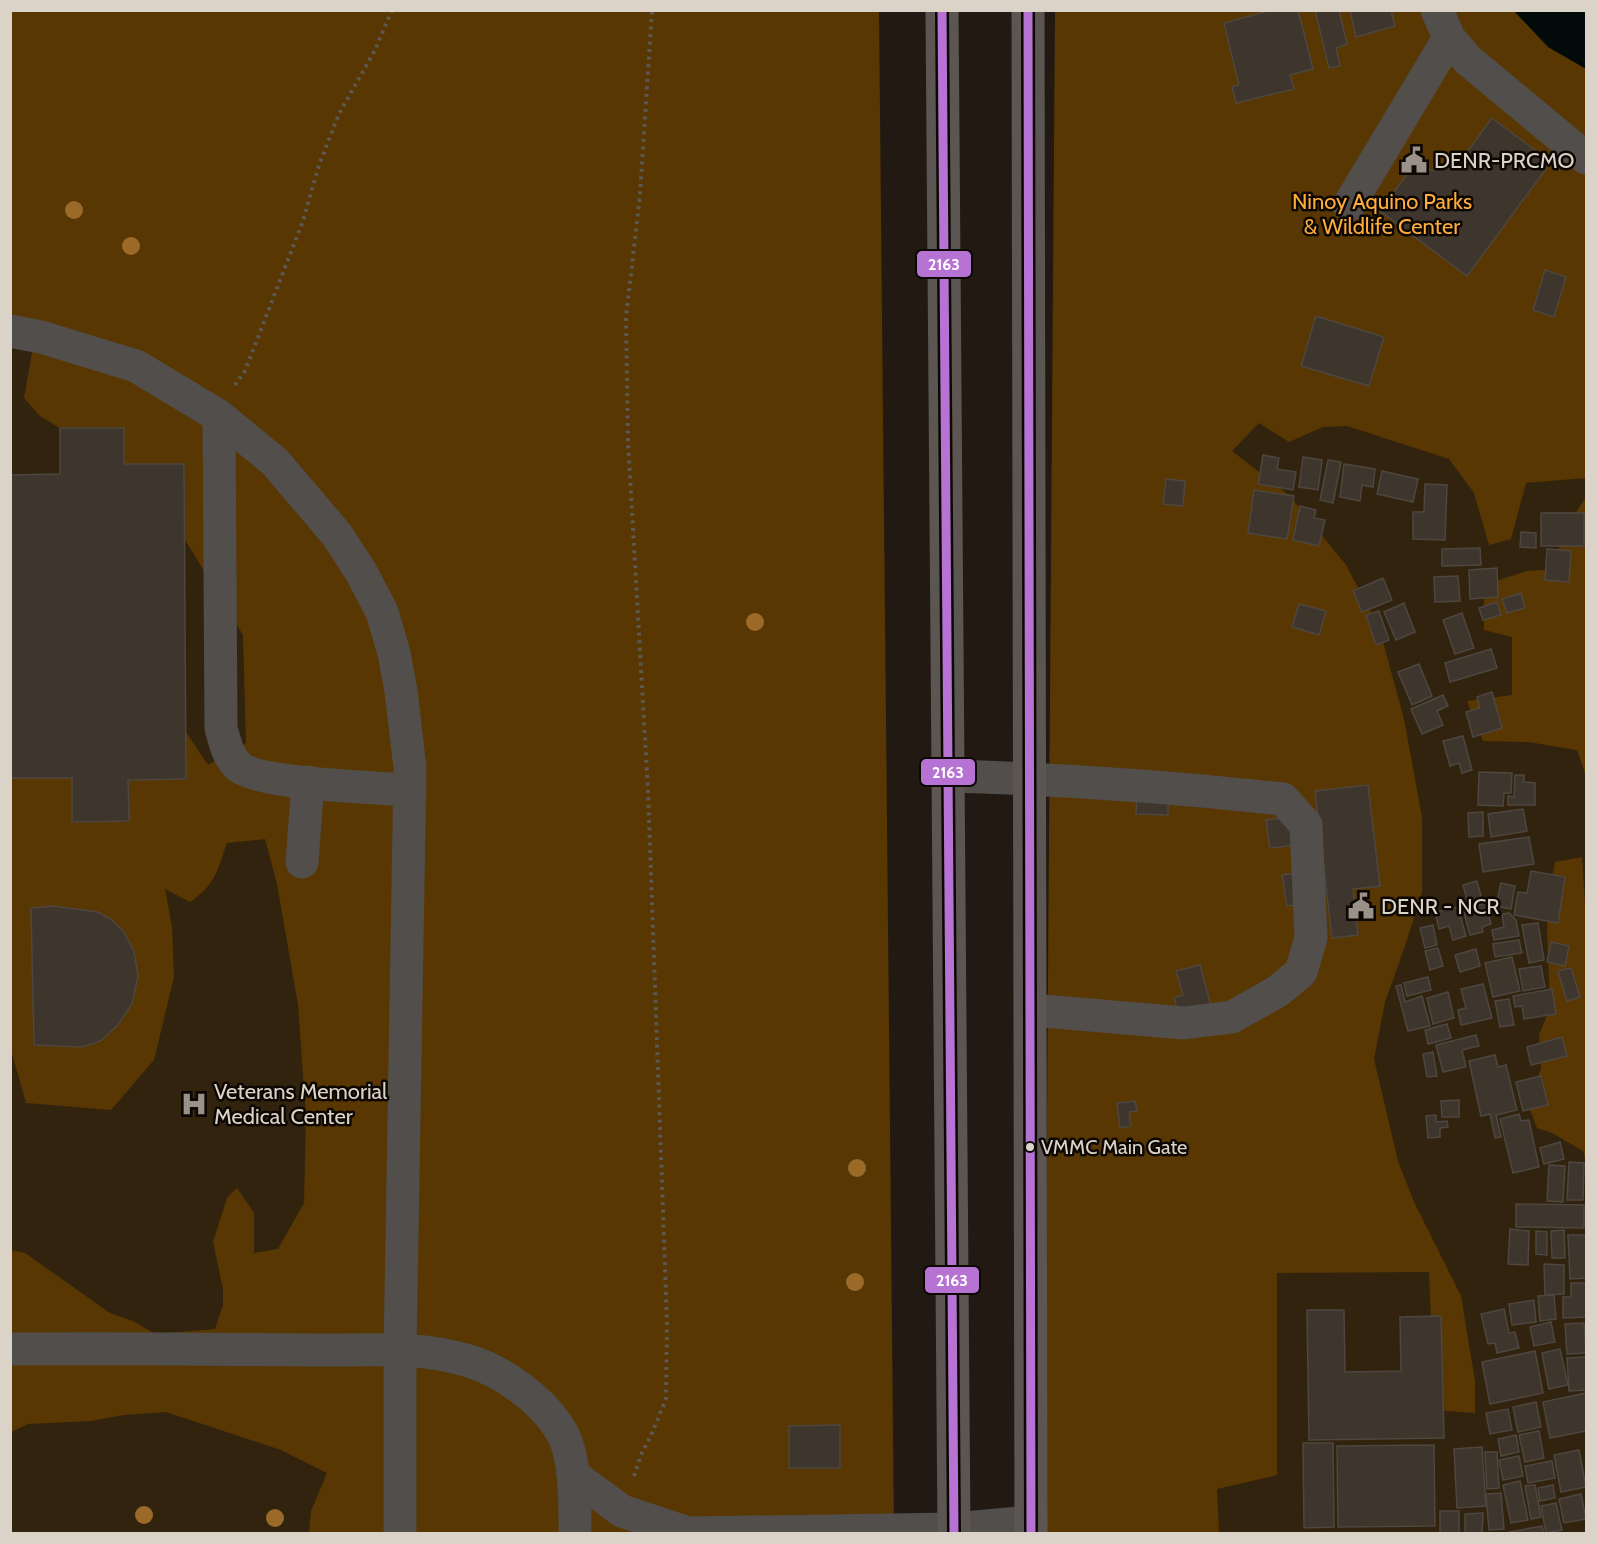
<svg xmlns="http://www.w3.org/2000/svg" width="1597" height="1544" viewBox="0 0 1597 1544" font-family="Cabin,sans-serif">
  <style>
    .built { fill: #32230f }
    .green { fill: #583702 }
    .water { fill: #030a0a }
    .building { fill: #3e352c; stroke: #4d4740; stroke-width: 1.5 }
    .lines { fill: none; stroke-linecap: round; stroke-linejoin: round }
    .path { stroke: #5c5854; stroke-width: 4; stroke-dasharray: 3 4.5; stroke-linecap: butt }
    .minor { stroke: #514e4b; stroke-width: 33 }
    .major { stroke: #5c5653; stroke-width: 33 }
    .bus-1-casing { stroke: #0d0703; stroke-width: 14 }
    .bus-1 { stroke: #b673d3; stroke-width: 9 }
    .tree { fill: #9b6a29 }
    .bus-dot { fill: #dbd2c8; stroke: #0d0703; stroke-width: 2 }
    .labels { text-anchor: middle; dominant-baseline: central; stroke-width: 5; stroke-linejoin: round; paint-order: stroke }
    .bus-label { font-size: 20px; fill: #dbd2c8; stroke: #0d0703; text-anchor: start }
    .poi-label { font-size: 22px; fill: #dbd2c8; stroke: #0d0703; text-anchor: start }
    .park-label { font-size: 22px; fill: #feac3c; stroke: #0d0703 }
    .line-badge { stroke: #0d0703; stroke-width: 2 }
    .badge-label { font-size: 16px; text-anchor: middle; font-weight: bold; fill: #fff }
  </style>
  <rect width="100%" height="100%" fill="#221a12"/>
  <g class="built">
    <polygon points="1055,11 1586,11 1586,1533 1044,1533"/>
    <polygon points="10,337 225,440 383,1533 11,1533"/>
  </g>
  <g class="green">
    <path d="M10 11H879L894 1533H309L311 1511 327 1473 281 1450 166 1412 124 1415 91 1421 28 1424 11 1432V1250L25 1253 110 1313 133 1321 155 1334 215 1329 223 1305V1289L213 1242 227 1198 237 1188 254 1213V1253L278 1249 304 1203 306 1118 298 1005 277 884 265 839 227 843C217 871 216 884 190 902L165 889 172 927 174 977 154 1060 111 1110 26 1103 11 1050V778H72V822L129 821 128 780 186 779V732L208 765 246 743 243 635 184 538V464H124V428H60L40 416 24 398 34 342 11 337Z"/>
    <polygon points="1055,11 1586,11 1586,478 1526,483 1511,539 1489,545 1474,493 1449,459 1347,426 1323,427 1289,442 1259,423 1232,451 1289,495 1346,565 1379,627 1404,719 1422,817 1422,892 1404,949 1385,1002 1374,1059 1398,1161 1414,1202 1461,1296 1475,1381 1475,1413 1435,1410 1429,1272 1277,1273 1277,1475 1217,1489 1219,1533 1044,1534"/>
    <polygon points="1586,497 1586,776 1577,750 1528,742 1483,741 1467,701 1512,695 1512,637 1484,630 1484,585 1527,571 1556,569 1561,536"/>
    <polygon points="1582,857 1586,920 1586,1163 1583,1151 1552,1133 1537,1128 1527,1102 1541,1069 1539,1035 1550,1008 1547,931 1549,892 1555,862"/>
  </g>
  <polygon class="water" points="1514,11 1586,11 1586,69 1548,47"/>
  <g class="building">
    <polygon points="1272,10 1298,10 1313,69 1290,75 1294,89 1236,103 1232,87 1239,85 1224,23"/>
    <polygon points="1315,10 1339,10 1347,44 1336,48 1340,66 1329,68"/>
    <polygon points="1350,10 1391,10 1395,26 1356,37"/>
    <polygon points="1492,118 1551,162 1467,276 1380,211 1408,173 1456,167"/>
    <polygon points="1545,270 1566,277 1554,317 1533,310"/>
    <polygon points="1316,316 1384,337 1369,386 1301,366"/>
    <polygon points="60,428 124,428 124,464 184,464 186,779 128,780 129,821 72,822 72,778 10,778 10,475 60,474"/>
    <polygon points="1263,455 1279,458 1277,469 1296,472 1293,490 1258,484"/>
    <polygon points="1303,457 1322,460 1318,490 1299,487"/>
    <polygon points="1328,460 1341,462 1333,503 1320,500"/>
    <polygon points="1344,464 1375,469 1373,487 1362,485 1360,501 1340,497"/>
    <polygon points="1382,471 1418,479 1413,502 1377,494"/>
    <polygon points="1166,479 1185,481 1183,506 1163,504"/>
    <polygon points="1425,484 1447,485 1445,540 1413,539 1413,512 1424,512"/>
    <polygon points="1254,490 1294,496 1287,539 1248,533"/>
    <polygon points="1300,506 1316,510 1314,518 1325,520 1319,546 1293,540"/>
    <rect x="1541" y="513" width="43" height="33"/>
    <polygon points="1521,532 1536,533 1536,548 1520,547"/>
    <polygon points="1480,548 1481,565 1442,566 1442,549"/>
    <polygon points="1547,549 1571,551 1569,582 1545,580"/>
    <polygon points="1497,568 1498,597 1470,599 1469,570"/>
    <polygon points="1458,576 1460,601 1435,602 1434,577"/>
    <polygon points="1383,578 1392,600 1362,612 1353,591"/>
    <polygon points="1521,593 1525,608 1507,613 1502,599"/>
    <polygon points="1497,602 1501,615 1483,620 1479,608"/>
    <polygon points="1404,603 1415,632 1396,640 1384,612"/>
    <polygon points="1299,604 1326,611 1319,635 1292,627"/>
    <polygon points="1379,611 1389,640 1376,645 1366,615"/>
    <polygon points="1462,613 1474,648 1455,654 1443,620"/>
    <polygon points="1491,649 1497,668 1450,682 1445,663"/>
    <polygon points="1419,664 1432,696 1412,705 1398,672"/>
    <polygon points="1492,692 1502,728 1473,737 1466,712 1480,708 1477,697"/>
    <polygon points="1443,695 1448,706 1437,711 1443,725 1422,734 1411,709"/>
    <polygon points="1463,736 1472,770 1462,773 1459,763 1450,766 1443,741"/>
    <polygon points="1479,772 1512,773 1511,793 1504,793 1503,806 1478,805"/>
    <polygon points="1515,775 1524,775 1524,782 1535,783 1535,805 1508,805 1508,796 1514,797"/>
    <polygon points="1368,785 1380,886 1353,889 1358,935 1332,938 1315,791"/>
    <polygon points="1137,795 1168,796 1168,815 1136,814"/>
    <polygon points="1523,809 1527,831 1491,837 1488,814"/>
    <polygon points="1483,812 1483,836 1469,837 1468,813"/>
    <polygon points="1294,816 1297,845 1270,848 1266,820"/>
    <polygon points="1529,837 1534,864 1483,872 1479,844"/>
    <polygon points="1531,871 1565,877 1558,923 1514,915 1518,892 1527,893"/>
    <polygon points="1296,873 1300,904 1287,906 1282,875"/>
    <polygon points="1477,881 1482,900 1468,904 1463,885"/>
    <polygon points="1501,883 1515,886 1511,909 1496,906"/>
    <polygon points="1486,903 1491,924 1482,927 1483,932 1470,935 1463,909"/>
    <polygon points="53,906 98,912 112,920 124,932 134,951 138,976 132,1004 117,1026 100,1041 82,1047 34,1045 31,908"/>
    <polygon points="1458,907 1466,936 1453,940 1449,926 1439,929 1435,912"/>
    <polygon points="1509,913 1516,920 1519,936 1494,940 1492,930 1504,927 1502,914"/>
    <polygon points="1538,923 1544,960 1529,963 1522,925"/>
    <polygon points="1433,925 1437,945 1425,948 1420,928"/>
    <polygon points="1519,940 1522,953 1495,957 1493,944"/>
    <polygon points="1551,942 1569,946 1565,966 1547,962"/>
    <polygon points="1438,948 1443,966 1430,970 1425,951"/>
    <polygon points="1476,949 1480,966 1460,972 1455,955"/>
    <polygon points="1512,957 1520,991 1493,997 1485,963"/>
    <polygon points="1200,965 1211,1006 1179,1015 1174,998 1183,995 1176,971"/>
    <polygon points="1541,966 1545,987 1523,991 1519,969"/>
    <polygon points="1571,968 1580,997 1567,1001 1558,971"/>
    <polygon points="1428,977 1431,990 1407,996 1404,983"/>
    <polygon points="1483,984 1492,1018 1461,1025 1458,1010 1466,1008 1461,989"/>
    <polygon points="1401,985 1405,1002 1422,996 1430,1026 1408,1031 1396,986"/>
    <polygon points="1552,989 1556,1014 1524,1019 1522,1006 1515,1007 1513,996"/>
    <polygon points="1448,992 1454,1018 1433,1024 1427,998"/>
    <polygon points="1509,999 1514,1025 1500,1027 1495,1001"/>
    <polygon points="1447,1024 1451,1038 1428,1044 1425,1030"/>
    <polygon points="1476,1035 1479,1046 1462,1050 1466,1067 1443,1072 1436,1045"/>
    <polygon points="1562,1037 1567,1056 1531,1065 1527,1047"/>
    <polygon points="1433,1052 1437,1076 1427,1077 1423,1054"/>
    <polygon points="1495,1055 1498,1067 1506,1065 1517,1110 1496,1115 1501,1137 1495,1138 1490,1114 1481,1116 1469,1061"/>
    <polygon points="1541,1076 1548,1105 1523,1111 1516,1082"/>
    <polygon points="1459,1100 1459,1117 1442,1117 1441,1101"/>
    <polygon points="1135,1101 1137,1111 1129,1112 1131,1126 1120,1128 1117,1103"/>
    <polygon points="1519,1114 1521,1121 1529,1120 1539,1167 1513,1173 1500,1119"/>
    <polygon points="1436,1115 1436,1122 1447,1121 1448,1127 1440,1128 1440,1137 1428,1138 1426,1116"/>
    <polygon points="1560,1142 1564,1159 1544,1164 1540,1148"/>
    <polygon points="1569,1162 1584,1163 1583,1200 1567,1200"/>
    <polygon points="1549,1165 1565,1166 1563,1202 1547,1201"/>
    <polygon points="1516,1204 1584,1205 1584,1228 1516,1227"/>
    <polygon points="1510,1229 1529,1231 1528,1265 1508,1264"/>
    <polygon points="1564,1230 1565,1258 1552,1258 1551,1231"/>
    <polygon points="1536,1231 1547,1232 1547,1255 1536,1254"/>
    <polygon points="1568,1235 1586,1235 1586,1278 1570,1279"/>
    <polygon points="1544,1264 1564,1265 1564,1294 1545,1295"/>
    <polygon points="1571,1283 1586,1283 1586,1317 1563,1318 1563,1297 1571,1297"/>
    <polygon points="1554,1295 1556,1319 1540,1321 1538,1296"/>
    <polygon points="1534,1300 1536,1322 1512,1325 1509,1304"/>
    <polygon points="1504,1309 1509,1333 1515,1332 1519,1348 1497,1353 1495,1343 1488,1344 1481,1314"/>
    <polygon points="1307,1310 1344,1310 1345,1372 1401,1371 1400,1317 1441,1316 1444,1438 1309,1440"/>
    <polygon points="1551,1322 1555,1342 1534,1346 1530,1327"/>
    <polygon points="1584,1323 1586,1353 1567,1354 1565,1324"/>
    <polygon points="1560,1349 1568,1385 1549,1389 1542,1353"/>
    <polygon points="1535,1351 1543,1393 1490,1404 1482,1362"/>
    <polygon points="1586,1357 1586,1390 1569,1391 1567,1358"/>
    <polygon points="1586,1393 1586,1431 1550,1438 1543,1402"/>
    <polygon points="1536,1402 1541,1427 1518,1432 1513,1407"/>
    <polygon points="1508,1409 1512,1430 1490,1434 1486,1413"/>
    <polygon points="840,1425 840,1468 789,1468 789,1426"/>
    <polygon points="1539,1431 1544,1458 1525,1462 1519,1435"/>
    <polygon points="1516,1435 1519,1452 1501,1456 1498,1439"/>
    <polygon points="1303,1443 1333,1443 1334,1527 1304,1528"/>
    <polygon points="1434,1445 1435,1526 1338,1527 1337,1446"/>
    <polygon points="1482,1447 1486,1506 1457,1508 1454,1449"/>
    <polygon points="1579,1450 1586,1487 1561,1492 1554,1455"/>
    <polygon points="1485,1452 1497,1452 1499,1488 1487,1489"/>
    <polygon points="1519,1456 1523,1476 1503,1480 1499,1460"/>
    <polygon points="1552,1461 1555,1478 1528,1483 1525,1466"/>
    <polygon points="1520,1481 1528,1520 1511,1523 1503,1485"/>
    <polygon points="1535,1485 1541,1517 1531,1519 1525,1486"/>
    <polygon points="1553,1485 1555,1498 1540,1501 1538,1488"/>
    <polygon points="1501,1493 1504,1529 1489,1530 1486,1494"/>
    <polygon points="1581,1494 1586,1519 1564,1523 1559,1499"/>
    <polygon points="1556,1503 1562,1530 1546,1533 1541,1506"/>
    <rect x="1440" y="1511" width="19" height="23"/>
    <polygon points="1483,1513 1482,1534 1465,1534 1465,1514"/>
    <polygon points="1542,1526 1544,1534 1504,1534 1504,1533"/>
  </g>
  <g class="lines">
    <g class="path">
      <polyline points="235,385 245,371 303,221 319,165 339,114 375,50 392,10"/>
      <polyline points="634,1476 641,1455 653,1431 666,1399 667,1324 648,790 628,442 626,317 640,195 652,10"/>
    </g>
    <g class="minor">
      <polyline points="1437,10 1449,38 1468,60 1586,158"/>
      <polyline points="1349,205 1449,38"/>
      <polyline points="10,331 41,337 136,366 219,416 275,462 337,535 361,572 382,612 394,653 401,691 410,768 400,1352 400,1534"/>
      <path d="M219 416 221 728C225 742 227 755 238 766 257 784 378 788 410 790"/>
      <path d="M948 776C1060 779 1172 787 1283 799L1306 825 1311 938 1301 972 1278 991 1232 1017 1184 1023 1031 1010"/>
      <polyline points="302,862 308,782"/>
      <path d="M10 1349C110 1348 210 1349 310 1350 362 1351 419 1345 469 1361 502 1371 543 1400 561 1431 576 1455 575 1505 575 1534"/>
      <polyline points="573,1475 622,1511 688,1533 954,1529 1031,1522"/>
    </g>
    <g class="major">
      <polyline points="942,10 954,1534"/>
      <polyline points="1028,10 1031,1534"/>
    </g>
    <g class="bus-1-casing">
      <g id="bus-1">
        <polyline points="942,10 954,1534"/>
        <polyline points="1028,10 1031,1534"/>
      </g>
    </g>
    <use href="#bus-1" class="bus-1"/>
  </g>
  <g class="tree">
    <circle cx="74" cy="210" r="9"/>
    <circle cx="131" cy="246" r="9"/>
    <circle cx="755" cy="622" r="9"/>
    <circle cx="857" cy="1168" r="9"/>
    <circle cx="855" cy="1282" r="9"/>
    <circle cx="144" cy="1515" r="9"/>
    <circle cx="275" cy="1518" r="9"/>
  </g>
  <defs>
    <g id="civic-bare" transform="scale(2.07)"><path d="M-.6-6.5H3V-4.5H.6V-3L4-1V1h2V6H-6V1h2V-1L-.6-3ZM-1.2 2.5V6h2.4V2.5Z" fill="#9a9288" stroke="#0d0703" stroke-width="2.5" paint-order="stroke"/></g>
    <g id="hospital-bare" transform="scale(2.07)"><path d="M-5-5h3v3.5h4V-5h3V5h-3V1.5h-4V5h-3Z" fill="#9a9288" stroke="#0d0703" stroke-width="2.5" paint-order="stroke"/></g>
  </defs>
  <g fill-rule="evenodd">
    <use href="#civic-bare" x="1414" y="160"/>
    <use href="#civic-bare" x="1361" y="906"/>
    <use href="#hospital-bare" x="194" y="1104"/>
  </g>
  <circle class="bus-dot" cx="1030" cy="1147" r="5"/>
  <g class="labels">
    <g class="bus-label">
      <text x="1041" y="1147">VMMC Main Gate</text>
    </g>
    <g class="poi-label">
      <text x="1434" y="160">DENR-PRCMO</text>
      <text x="1381" y="906">DENR - NCR</text>
      <text x="214" y="1091">Veterans Memorial<tspan x="214" dy="25">Medical Center</tspan></text>
    </g>
    <g class="park-label">
      <text x="1382" y="201">Ninoy Aquino Parks<tspan x="1382" dy="25">&amp; Wildlife Center</tspan></text>
    </g>
  </g>
  <g class="line-badge">
    <rect x="916" y="250" width="56" height="28" rx="6" fill="#b673d3"/>
    <rect x="920" y="758" width="56" height="28" rx="6" fill="#b673d3"/>
    <rect x="924" y="1266" width="56" height="28" rx="6" fill="#b673d3"/>
  </g>
  <g class="badge-label">
    <text x="944" y="270">2163</text>
    <text x="948" y="778">2163</text>
    <text x="952" y="1286">2163</text>
  </g>
  <rect width="1597" height="1544" fill="none" stroke="#dbd2c8" stroke-width="24"/>
</svg>
